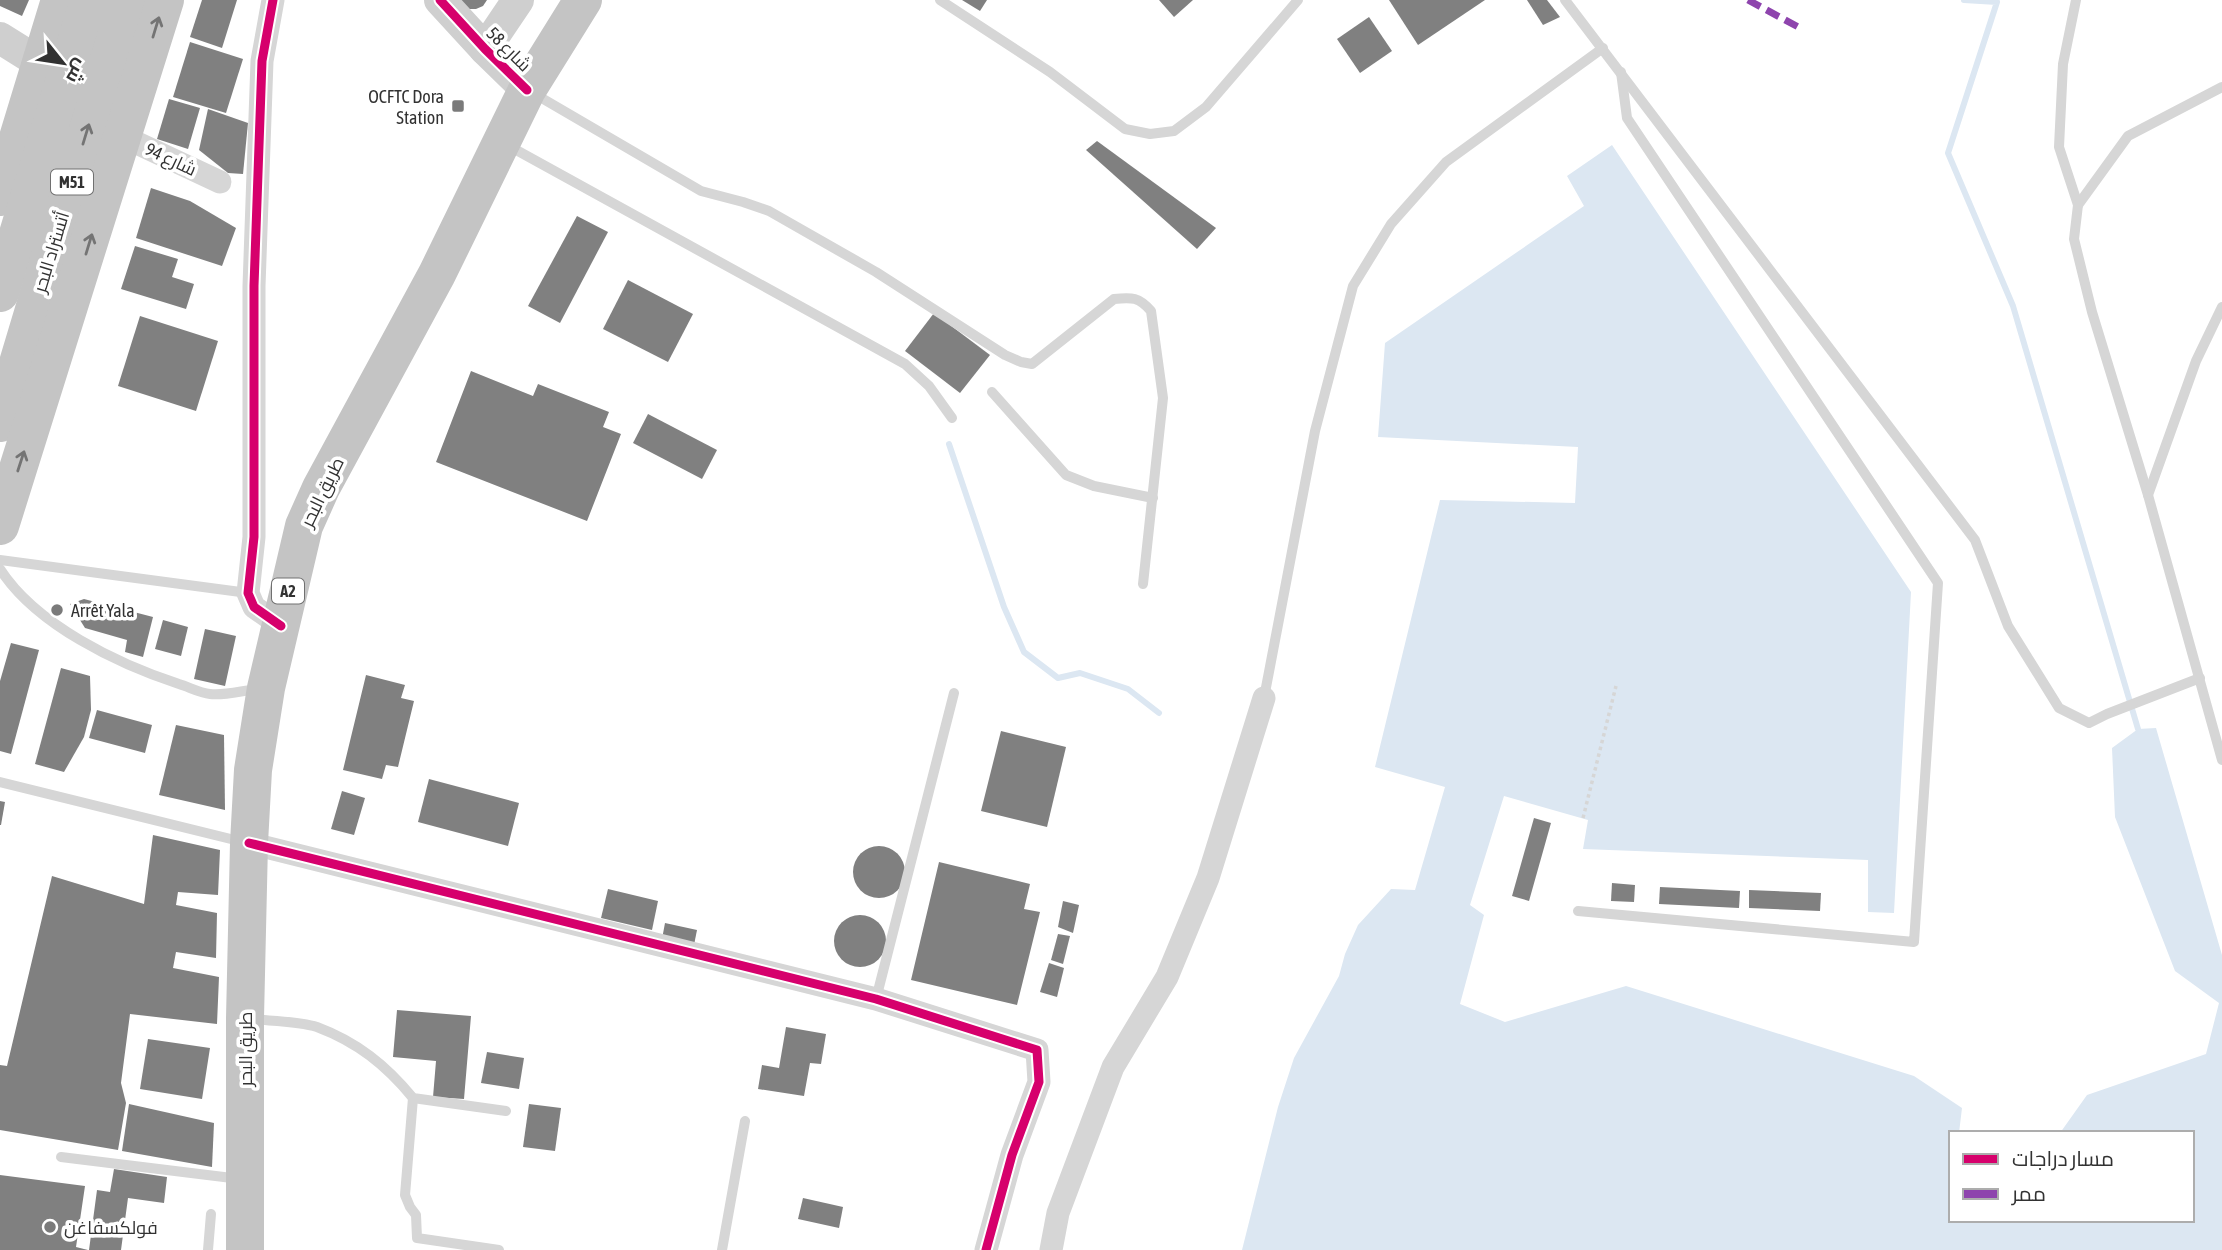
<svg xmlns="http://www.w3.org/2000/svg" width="2222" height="1250" viewBox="0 0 2222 1250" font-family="'Asap Condensed',Cairo,sans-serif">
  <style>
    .water { fill: #dce7f2 }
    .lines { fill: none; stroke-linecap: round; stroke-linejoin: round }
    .stream { stroke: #dce7f2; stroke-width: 6 }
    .building { fill: #808080 }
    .path { stroke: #d6d6d6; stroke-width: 3.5; stroke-dasharray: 3.5 3.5; stroke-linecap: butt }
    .lane { stroke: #d6d6d6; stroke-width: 10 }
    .street { stroke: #d6d6d6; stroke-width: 23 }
    .secondary { stroke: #cfcfcf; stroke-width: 32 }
    .highway { stroke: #c4c4c4; stroke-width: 38 }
    .quiet { stroke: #8e44ad; stroke-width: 7; stroke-dasharray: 14 7; stroke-linecap: butt }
    .cycleway-casing { stroke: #fff; stroke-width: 13 }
    .cycleway { stroke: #d6006c; stroke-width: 9 }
    .oneway { stroke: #747474 }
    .poi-dot { fill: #7a7a7a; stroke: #fff; stroke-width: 2.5 }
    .labels { text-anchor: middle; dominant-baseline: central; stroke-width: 7; stroke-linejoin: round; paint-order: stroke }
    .shield { fill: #fff; stroke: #707070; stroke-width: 2 }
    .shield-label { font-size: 16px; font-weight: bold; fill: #323232 }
    .street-label { font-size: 18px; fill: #323232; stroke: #fff }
    .poi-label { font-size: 18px; fill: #323232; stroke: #fff; text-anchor: start }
  </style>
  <rect width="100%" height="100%" fill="#fff"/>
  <polygon class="water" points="1612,145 1911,592 1894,913 1868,912 1868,860 1583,849 1588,820 1504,796 1470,905 1484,915 1460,1004 1505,1022 1626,986 1914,1076 1962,1108 1959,1133 1951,1133 1951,1220 2192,1220 2192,1133 2060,1133 2087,1095 2206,1054 2219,1003 2175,971 2115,817 2112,748 2138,729 2156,728 2222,955 2222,1250 1242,1250 1278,1107 1294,1058 1339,976 1345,954 1358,925 1391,889 1415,890 1445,787 1375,767 1440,500 1575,503 1578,447 1378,437 1385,343 1584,206 1567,176"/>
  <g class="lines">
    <g class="stream">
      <polyline points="1964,0 1997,2 1948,153 2013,306 2138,729"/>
      <polyline points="949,444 1004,607 1024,652 1058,678 1080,673 1128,689 1159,713"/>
    </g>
  </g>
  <g class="building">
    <polygon points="0,0 29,0 22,16 0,6"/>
    <polygon points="202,0 237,0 222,48 190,37"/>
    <polygon points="457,0 487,0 483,6 476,9 466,9"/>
    <polygon points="962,0 987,0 980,11"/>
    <polygon points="1159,0 1193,0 1174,17"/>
    <polygon points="1389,0 1485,0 1418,45"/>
    <polygon points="1527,0 1547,0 1560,17 1543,25"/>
    <polygon points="1369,17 1392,51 1360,73 1337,39"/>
    <polygon points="190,42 243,59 226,113 173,97"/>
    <polygon points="169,99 200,108 188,149 157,139"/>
    <polygon points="208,109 248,123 243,174 228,173 199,150"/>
    <polygon points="1097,141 1216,228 1197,249 1086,150"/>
    <polygon points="151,188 190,201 236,228 222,266 136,238"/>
    <polygon points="577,216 608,232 560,323 528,306"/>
    <polygon points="135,246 178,259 172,277 194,284 186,309 121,289"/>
    <polygon points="628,280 693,314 668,362 603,329"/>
    <polygon points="934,313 990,355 960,393 905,351"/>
    <polygon points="140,316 218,341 196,411 118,386"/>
    <polygon points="471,371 533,396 538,384 609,412 603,427 621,434 587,521 436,462"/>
    <polygon points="648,414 717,450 702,479 633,443"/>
    <polygon points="84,599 153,617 143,657 125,652 127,640 85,628 70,604"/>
    <polygon points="163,620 188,627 181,656 155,649"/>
    <polygon points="205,629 236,636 225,686 194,679"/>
    <polygon points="11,643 39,650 11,754 0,751 0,681"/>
    <polygon points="61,668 90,676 91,710 84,737 64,772 35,764"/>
    <polygon points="366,675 405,685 401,698 414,701 398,767 386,765 382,779 343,770"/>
    <polygon points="97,710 152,725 145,753 89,738"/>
    <polygon points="176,725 224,735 225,810 159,795"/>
    <polygon points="1001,731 1066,747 1047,827 981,811"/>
    <polygon points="429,779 519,803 508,846 418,822"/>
    <polygon points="342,791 365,798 354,835 331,829"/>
    <polygon points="0,801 5,802 1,825 0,825"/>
    <polygon points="1534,818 1551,823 1529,901 1512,896"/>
    <polygon points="153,835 220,850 218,895 178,892 176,905 217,913 216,958 176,952 173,968 219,977 217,1024 130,1014 121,1083 126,1103 118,1150 0,1130 0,1065 7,1066 52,876 144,904"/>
    <circle cx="879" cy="872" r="26"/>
    <polygon points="939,862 1030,884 1024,909 1040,912 1017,1005 911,980"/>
    <polygon points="1612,883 1635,885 1634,902 1611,901"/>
    <polygon points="1660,887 1740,891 1739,908 1659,904"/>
    <polygon points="608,889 658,901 652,930 601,918"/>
    <polygon points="1749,890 1821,893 1820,911 1749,908"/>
    <polygon points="1063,901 1079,905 1073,933 1058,927"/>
    <circle cx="860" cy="941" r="26"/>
    <polygon points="665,923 697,930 694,945 662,939"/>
    <polygon points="1058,934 1070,936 1063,964 1051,960"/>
    <polygon points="1049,963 1064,968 1057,997 1040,992"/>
    <polygon points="397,1010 471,1016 464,1099 433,1097 436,1061 393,1057"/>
    <polygon points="786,1027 826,1034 821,1064 810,1063 804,1096 758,1089 762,1065 779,1068"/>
    <polygon points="148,1039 210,1048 202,1099 140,1089"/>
    <polygon points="487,1052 524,1058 519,1089 481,1083"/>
    <polygon points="129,1104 214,1123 212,1167 122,1151"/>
    <polygon points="529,1104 561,1108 555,1151 523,1147"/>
    <polygon points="114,1169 167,1177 164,1203 128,1198 121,1250 89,1250 97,1190 110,1192"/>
    <polygon points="0,1175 85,1186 76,1247 88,1250 0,1250"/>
    <polygon points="803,1198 843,1207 839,1228 798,1219"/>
  </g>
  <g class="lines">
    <polyline class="path" points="1583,818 1616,686"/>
    <g class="lane">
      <polyline points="940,0 1050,72 1125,129 1150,134 1174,131 1206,107 1298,0"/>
      <polyline points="1565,0 1975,540 2008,626 2059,708 2089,723 2107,714 2200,678"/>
      <polyline points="2076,0 2063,64 2059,147 2078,205 2074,239 2092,312 2148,495 2222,760"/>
      <path d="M533 93 701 191 743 202 769 211 876 272 1005 355 1021 362 1032 364 1114 299C1132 297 1139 297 1151 311L1163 398 1143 584"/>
      <polyline points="507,145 905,364 929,386 952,418"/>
      <polyline points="2078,205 2128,136 2222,87"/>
      <polyline points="992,392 1066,475 1094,486 1153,498"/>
      <polyline points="2148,495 2196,361 2222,307"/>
      <polyline points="0,560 248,593"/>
      <path d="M0 569C36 625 118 664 179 684 189 687 200 693 210 694 225 696 244 690 259 689"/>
      <polyline points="1264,698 1315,431 1353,286 1391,224 1446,162 1603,48"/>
      <polyline points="0,782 243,842"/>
      <polyline points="1578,911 1914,942 1938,583 1627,118 1621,72"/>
      <polyline points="876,999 954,693"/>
      <path d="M251 1019C270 1021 299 1021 317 1027 357 1042 386 1065 413 1098L506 1111"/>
      <polyline points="413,1098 405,1195 410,1207 416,1215 417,1238 499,1250"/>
      <polyline points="61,1157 240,1179"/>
      <polyline points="208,1250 211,1214"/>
      <polyline points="722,1250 745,1121"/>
    </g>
    <g class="street">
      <polyline points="273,0 262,61 254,286 254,537 248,593 254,607 281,626"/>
      <polyline points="122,136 220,182"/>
      <polyline points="249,843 876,999 1037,1050 1039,1082 1012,1155 986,1250"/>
      <polyline points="1051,1250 1058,1213 1113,1067 1167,977 1208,878 1264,698"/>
    </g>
    <g class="secondary">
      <polyline points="440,0 485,49 527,90"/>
      <polyline points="0,38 40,63"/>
      <polyline points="485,49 518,0"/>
    </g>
    <g class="highway">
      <polyline points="0,197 60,0"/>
      <polyline points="0,293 89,0"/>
      <polyline points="0,423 127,0"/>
      <polyline points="0,526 165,0"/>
      <polyline points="245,1250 245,1018 249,843 253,770 266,688 304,526 321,488 437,274 527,90 583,0"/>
    </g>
    <polyline class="quiet" points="1748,0 1802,29"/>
    <g class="cycleway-casing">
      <g id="cycleway">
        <polyline points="273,0 262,61 254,286 254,537 248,593 254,607 281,626"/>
        <polyline points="440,0 485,49 527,90"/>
        <polyline points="249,843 876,999 1037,1050 1039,1082 1012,1155 986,1250"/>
      </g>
    </g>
    <use href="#cycleway" class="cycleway"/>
  </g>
  <defs><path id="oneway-shaft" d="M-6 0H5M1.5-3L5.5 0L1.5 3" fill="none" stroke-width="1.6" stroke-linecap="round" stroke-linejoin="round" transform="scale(1.75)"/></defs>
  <g class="oneway">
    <use href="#oneway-shaft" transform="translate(156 27) rotate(-73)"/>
    <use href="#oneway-shaft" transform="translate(86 134) rotate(-73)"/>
    <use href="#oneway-shaft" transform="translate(89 244) rotate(-73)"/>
    <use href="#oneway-shaft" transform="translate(21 461) rotate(-72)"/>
  </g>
  <g class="poi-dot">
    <rect x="451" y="99" width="14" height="14" rx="3.5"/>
    <circle cx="57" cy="610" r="7"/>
    <circle cx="50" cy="1227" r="7"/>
  </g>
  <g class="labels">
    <g class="shield">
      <rect x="51" y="169.5" width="42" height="25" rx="5"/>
      <rect x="272" y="578.5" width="32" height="25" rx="5"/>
    </g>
    <g class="shield-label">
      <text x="72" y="182">M51</text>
      <text x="288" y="591">A2</text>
    </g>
    <g class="street-label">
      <text transform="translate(509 49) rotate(45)">شارع 58</text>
      <text transform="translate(171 159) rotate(25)">شارع 94</text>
      <text transform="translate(51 252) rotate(-73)">أتستراد البحر</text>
      <text transform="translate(322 492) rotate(-64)">طريق البحر</text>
      <text transform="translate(245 1049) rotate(-90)">طريق البحر</text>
    </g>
    <g class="poi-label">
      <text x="444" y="96" text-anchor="end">OCFTC Dora<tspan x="444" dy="21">Station</tspan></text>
      <text x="71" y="610">Arrêt Yala</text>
      <text x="64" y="1227">فولكسفاغن</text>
    </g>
  </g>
  <rect x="1949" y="1131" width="245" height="91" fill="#ffffff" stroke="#adadad" stroke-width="2"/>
  <rect x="1963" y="1154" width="35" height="10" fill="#d6006c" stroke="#adadad" stroke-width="2"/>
  <text x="2012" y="1166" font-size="21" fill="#323232">مسار دراجات</text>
  <rect x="1963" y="1189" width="35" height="10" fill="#8e44ad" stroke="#adadad" stroke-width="2"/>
  <text x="2012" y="1201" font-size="21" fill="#323232">ممر</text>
  <g transform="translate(63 63) rotate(120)" stroke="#ffffff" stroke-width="5" paint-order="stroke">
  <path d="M0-5L12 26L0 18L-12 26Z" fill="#323232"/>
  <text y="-10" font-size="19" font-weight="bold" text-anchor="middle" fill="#323232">ش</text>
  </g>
</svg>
